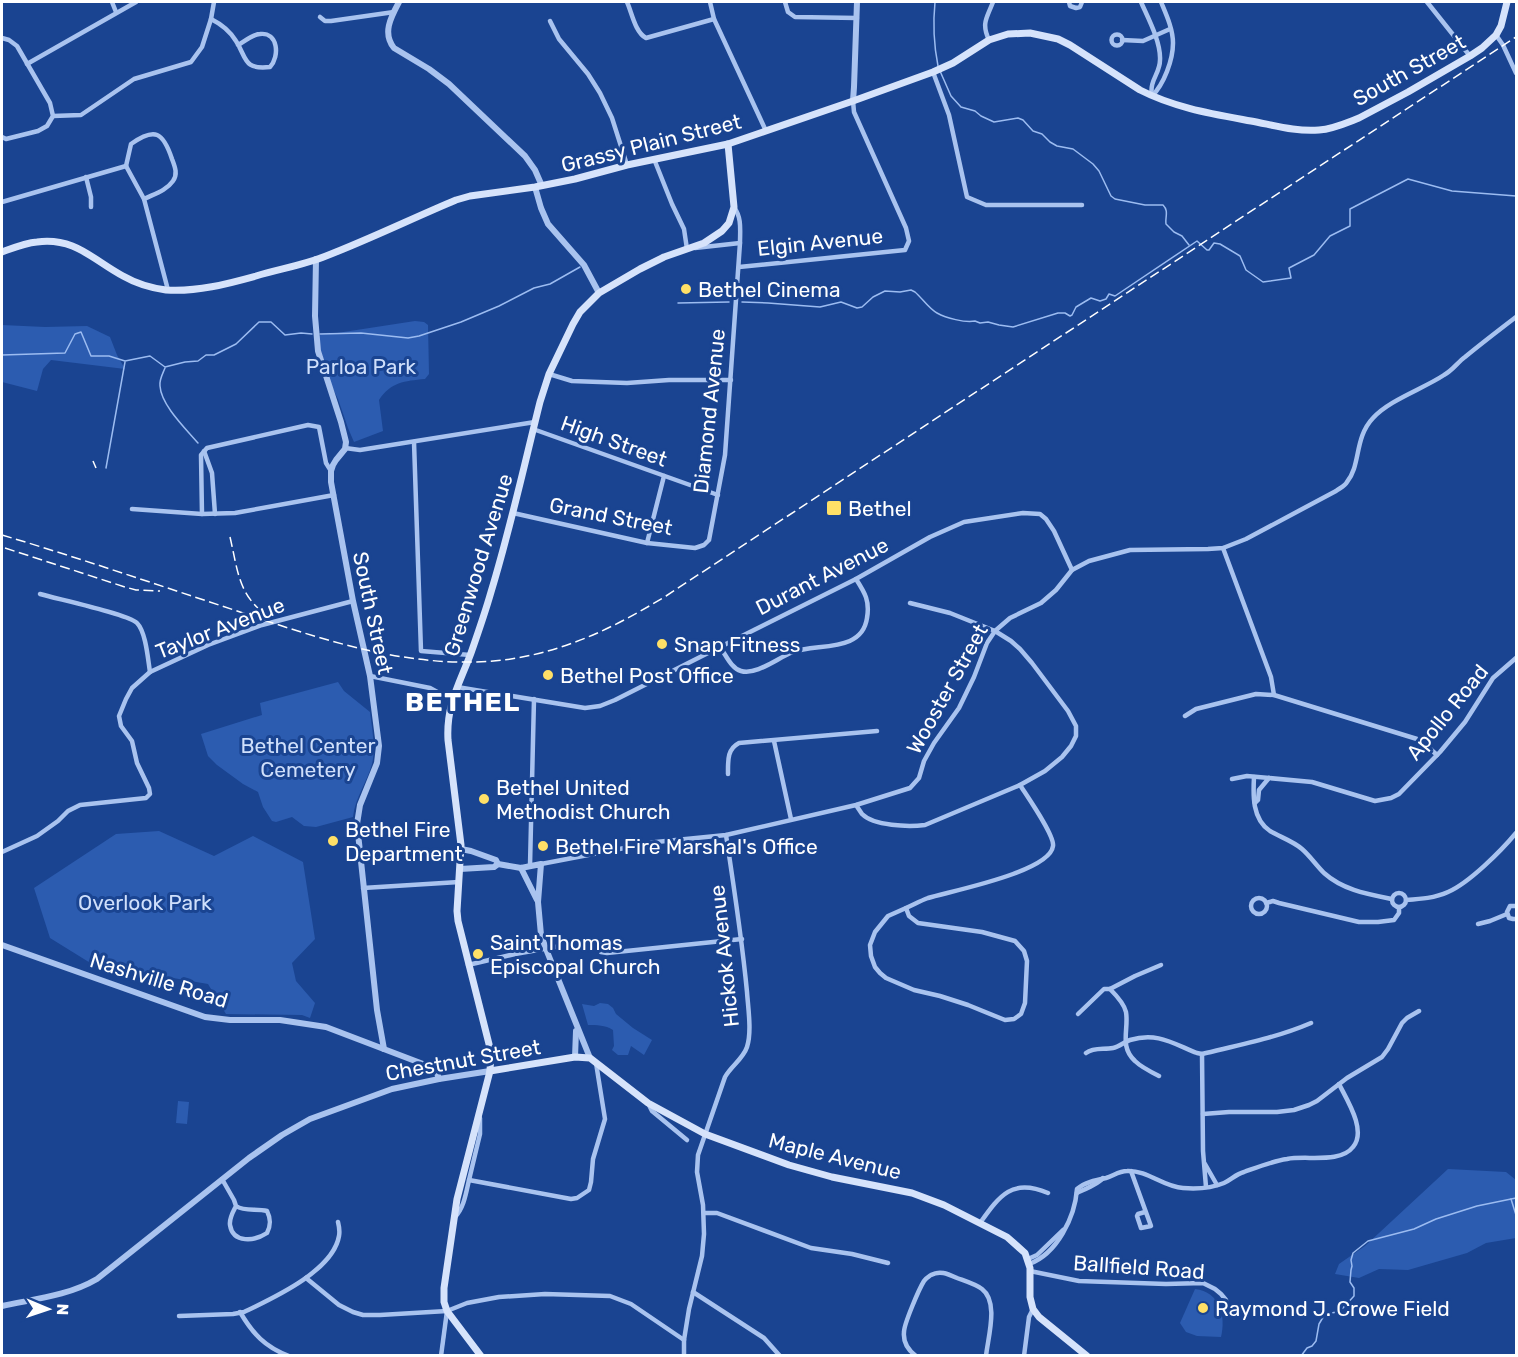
<svg xmlns="http://www.w3.org/2000/svg" width="1518" height="1357" viewBox="0 0 1518 1357" font-family="Rubik,sans-serif">
  <style>
    .green { fill: #2c5cb0 }
    .lines { fill: none; stroke-linecap: round; stroke-linejoin: round }
    .stream { stroke: #9cbcf1; stroke-width: 1.5 }
    .minor { stroke: #a9c3ef; stroke-width: 4.5 }
    .tertiary { stroke: #a9c3ef; stroke-width: 6 }
    .secondary { stroke: #d6e3fb; stroke-width: 7 }
    .rail { stroke: #fff; stroke-width: 1.5; stroke-dasharray: 10 4.5; stroke-linecap: butt }
    .poi-dot { fill: #ffe067; stroke: #1a4491; stroke-width: 2 }
    .labels { text-anchor: middle; dominant-baseline: central; stroke-width: 6; stroke-linejoin: round; paint-order: stroke }
    .street-label { font-size: 21px; fill: #fff; stroke: #1a4491 }
    .poi-label { font-size: 21px; fill: #fff; stroke: #1a4491; text-anchor: start }
    .park-label { font-size: 21px; fill: #cfdffb; stroke: #1a4491 }
    .district-label { font-size: 27px; font-weight: bold; letter-spacing: 1.5px; fill: #fff; stroke: #1a4491 }
  </style>
  <rect width="100%" height="100%" fill="#1a4491"/>
  <g class="green">
    <path d="M415 321 424 322 428 325 429 374 425 379C404 381 391 382 379 400L383 431 354 442 348 428 338 399 332 387 320 348 318 337C323 331 331 333 337 333Z"/>
    <polygon points="2,325 45,327 87,326 110,337 117,355 125,369 51,360 43,369 37,391 2,382"/>
    <path d="M338 682 344 691 370 712C372 729 376 747 372 764 367 782 355 798 353 817L316 827 304 826 292 817 276 822 272 821 263 807 258 792 243 784 217 765 208 756 201 734 262 715 260 703Z"/>
    <polygon points="159,831 214,856 253,836 303,862 315,939 292,963 296,981 315,1003 310,1018 302,1015 226,1014 208,984 92,964 50,938 34,888 116,834"/>
    <path d="M600 1003 608 1004 613 1008 616 1014 633 1028 652 1040 644 1055 631 1046 628 1055H618L612 1050 614 1046 613 1030C605 1025 597 1025 588 1025L582 1004 594 1006Z"/>
    <polygon points="178,1101 189,1102 187,1124 176,1123"/>
    <polygon points="1448,1169 1506,1172 1516,1180 1516,1238 1486,1243 1467,1253 1408,1270 1379,1269 1359,1278 1335,1274 1339,1264 1365,1246"/>
    <path d="M1195 1289C1220 1292 1226 1316 1221 1337L1197 1336 1186 1332 1180 1323Z"/>
  </g>
  <g class="lines">
    <g class="stream">
      <path d="M935 2C933 22 934 46 938 66"/>
      <path d="M940 71 951 96 961 107 975 111 981 116 994 122 1018 118 1023 120 1033 131 1042 134 1050 142 1057 146 1073 149 1093 164 1099 171 1111 196 1115 199 1145 205H1163C1169 211 1165 217 1166 224L1174 232 1182 236 1189 245"/>
      <path d="M742 302 768 303 820 307 841 302 857 308 862 307 873 297 885 291 900 292 911 290 915 292C922 298 929 309 937 313 946 318 965 323 975 321L980 323 988 322 999 325 1013 327 1058 313H1065L1070 316 1072 315 1076 307 1091 298 1100 301 1106 299 1109 294 1115 296 1197 241 1207 250H1209L1214 243 1220 244 1240 256 1246 270 1263 282 1291 278 1289 268 1314 255 1330 236 1350 226V209L1408 179 1452 191 1516 196"/>
      <polyline points="678,303 729,302"/>
      <polyline points="320,334 361,333 408,338 419,336 461,322 499,306 534,288 550,284 580,267"/>
      <polyline points="2,355 65,353 75,334 81,332 91,356 109,356 125,361 150,356 165,367 185,362 198,361 206,355 214,355 236,344 259,322 271,322 285,335 301,333 312,334"/>
      <path d="M165 368C163 373 159 380 160 386 161 405 186 429 198 443"/>
      <polyline points="106,468 125,362"/>
      <polyline points="1511,1199 1516,1215"/>
      <polyline points="1301,1356 1307,1348 1312,1346 1316,1341 1319,1324 1325,1314 1337,1312 1343,1308 1354,1296 1354,1288 1350,1282 1351,1270 1352,1266 1351,1260 1353,1253 1368,1241 1414,1229 1436,1219 1477,1206 1516,1198"/>
    </g>
    <g class="minor">
      <polyline points="112,2 116,12"/>
      <path d="M627 2C632 13 635 32 646 38L714 19"/>
      <polyline points="710,2 714,19 766,131"/>
      <polyline points="785,2 788,12 795,17 857,18"/>
      <polyline points="1069,2 1070,6 1076,8 1080,7 1082,2"/>
      <path d="M1141 2C1148 18 1161 42 1160 60 1160 74 1149 80 1152 96"/>
      <polyline points="1427,2 1470,56"/>
      <polyline points="320,17 325,21 331,21 394,12"/>
      <path d="M211 19C221 24 230 31 236 41 247 58 243 70 270 67 280 56 278 32 260 34 253 34 245 41 238 45"/>
      <polyline points="550,21 559,39 588,74 600,93 612,118 627,165"/>
      <circle cx="1117" cy="40" r="5.5"/>
      <polyline points="1496,35 1503,45 1516,73"/>
      <polyline points="2,38 9,40 17,46 50,103 53,116 47,126 38,131 6,139 2,137"/>
      <path d="M989 40C981 23 987 18 993 2"/>
      <polyline points="1122,40 1143,41 1170,29"/>
      <polyline points="27,64 136,2"/>
      <polyline points="933,72 949,115 967,197 986,205 1082,205"/>
      <path d="M1152 96C1164 84 1173 60 1173 43 1173 29 1166 14 1161 2"/>
      <polyline points="53,116 81,115 134,79 191,62 202,47 211,19 214,2"/>
      <polyline points="654,159 672,204 684,229 687,249"/>
      <path d="M126 166 131 144C155 127 163 132 172 159 175 167 178 174 173 181 166 191 154 194 144 199"/>
      <polyline points="126,166 144,199 168,290"/>
      <polyline points="86,177 91,197 91,207"/>
      <polyline points="2,202 126,166"/>
      <polyline points="695,248 740,243"/>
      <polyline points="739,267 905,250 909,241 906,228 854,112 853,101"/>
      <polyline points="549,374 572,381 627,383 669,380 731,380"/>
      <polyline points="533,429 718,495"/>
      <polyline points="414,442 421,651 470,655"/>
      <polyline points="345,448 360,450 535,422"/>
      <polyline points="204,451 212,473 215,514"/>
      <polyline points="132,509 202,514 235,513 334,495"/>
      <path d="M513 513 647 543 695 548 704 545 709 540 725 455 740 243C740 230 742 218 734 207"/>
      <polyline points="202,514 201,455 207,448 308,425 319,427 326,463 331,471"/>
      <polyline points="647,543 664,476"/>
      <polyline points="1223,548 1271,677 1274,695"/>
      <path d="M40 594C57 599 128 614 137 623 146 632 148 660 150 672"/>
      <path d="M720 647C726 655 731 668 741 671 756 676 779 657 793 652 817 643 862 653 867 618 870 601 865 593 856 579"/>
      <polyline points="370,676 430,688 452,700"/>
      <polyline points="457,687 585,708 600,706 615,700 712,651 856,579 930,537 964,522 1023,513 1040,514 1046,519 1054,531 1072,570"/>
      <polyline points="1185,716 1196,709 1256,694 1274,695 1417,739 1427,746 1437,755"/>
      <polyline points="774,741 791,819"/>
      <path d="M728 774C728 761 727 749 739 743L877 731"/>
      <path d="M1254 777C1253 795 1252 819 1270 831 1280 837 1293 841 1302 849 1310 856 1316 865 1324 873 1343 890 1367 894 1392 899"/>
      <polyline points="1232,779 1247,776 1312,782 1375,801 1391,798 1399,794 1440,752 1465,722 1493,678 1516,658"/>
      <polyline points="1255,803 1258,800 1259,790 1269,778"/>
      <path d="M856 805C858 808 860 811 862 814 874 826 908 827 925 825L1020 785 1045 771 1062 757 1071 746 1076 736V726L1068 711 1032 663 1020 649 1011 641 995 631 950 613 910 603"/>
      <polyline points="2,852 37,836 58,821 68,811 80,805 146,798 150,794 149,788 137,763 132,741 121,726 119,716 126,699 132,688 150,672 208,645 262,625 353,601"/>
      <path d="M541 864 656 842 726 835 856 805 910 788 919 778 924 761 934 743 959 708 974 677 987 643 995 631 1010 618 1041 603 1056 590 1072 570 1089 561 1130 550 1208 549 1223 548 1246 539 1336 491C1340 488 1345 486 1347 482 1361 465 1354 438 1373 418 1389 400 1423 389 1444 375 1452 371 1458 362 1465 357 1482 343 1499 330 1516 317"/>
      <polyline points="530,866 534,699"/>
      <polyline points="363,888 459,882"/>
      <circle cx="1399" cy="900" r="7"/>
      <circle cx="1259" cy="906" r="8"/>
      <path d="M1406 900C1421 899 1435 898 1448 892 1469 883 1501 851 1516 833"/>
      <polyline points="1266,903 1273,901 1279,903 1359,922 1378,922 1394,920 1399,913 1399,908"/>
      <polyline points="1516,906 1510,906 1507,912 1509,918 1513,919 1516,919"/>
      <polygon points="906,908 909,916 918,923 982,932 1015,941 1024,951 1027,961 1025,1003 1021,1014 1014,1019 1005,1020 968,1005 940,996 914,990 886,978 880,973 875,967 871,956 870,945 875,932 888,916"/>
      <path d="M906 908C913 905 920 901 928 898 951 891 1050 872 1053 846 1055 836 1027 796 1020 785"/>
      <polyline points="1478,924 1490,921 1507,914"/>
      <path d="M468 965 515 954 589 941C598 941 598 945 601 952L607 953 742 939"/>
      <path d="M1110 989C1116 995 1124 1003 1126 1012 1129 1030 1119 1046 1135 1061 1141 1067 1151 1072 1159 1076"/>
      <polyline points="1078,1014 1104,989 1110,989 1135,976 1161,965"/>
      <path d="M1086 1053C1094 1047 1104 1050 1113 1048 1119 1047 1124 1042 1130 1040 1157 1032 1172 1043 1197 1053L1202 1054C1239 1045 1276 1038 1311 1023"/>
      <polyline points="1202,1054 1203,1151 1206,1187"/>
      <polyline points="648,1103 652,1111 687,1140"/>
      <polyline points="1203,1114 1229,1112 1277,1112 1294,1110 1309,1105 1317,1101 1347,1078 1382,1057 1388,1049 1402,1023 1407,1018 1419,1011"/>
      <polyline points="1205,1164 1217,1185"/>
      <polyline points="1131,1171 1151,1226 1141,1228 1137,1216 1138,1214 1145,1212"/>
      <path d="M222 1179 234 1200 236 1206C233 1212 229 1218 230 1225 233 1244 255 1241 267 1233 271 1225 271 1219 267 1211 257 1208 245 1212 236 1206"/>
      <polyline points="469,1180 480,1134 480,1118"/>
      <path d="M1077 1193C1083 1190 1100 1183 1103 1178"/>
      <polyline points="704,1213 717,1213 811,1248 852,1254 888,1263"/>
      <path d="M455 1217C464 1208 466 1193 469 1180L571 1199 577 1198 589 1190 591 1182 593 1159 605 1119 596 1063"/>
      <path d="M980 1223C1000 1195 1012 1178 1048 1193"/>
      <polyline points="1028,1259 1037,1255 1063,1230"/>
      <path d="M1029 1264C1057 1254 1075 1217 1077 1189 1085 1182 1096 1180 1106 1178 1113 1176 1119 1171 1127 1171 1148 1170 1163 1187 1183 1188 1196 1189 1212 1188 1224 1183 1231 1180 1236 1174 1244 1172 1258 1167 1273 1161 1287 1159 1306 1155 1340 1164 1353 1147 1367 1131 1347 1100 1339 1084"/>
      <polyline points="1030,1271 1079,1281 1166,1284 1203,1283 1215,1289 1221,1294 1226,1300 1230,1314"/>
      <polyline points="306,1278 339,1305 353,1312 363,1315 380,1315 447,1311 467,1303 499,1297 545,1294 610,1296 631,1304 684,1340"/>
      <polyline points="693,1292 764,1338 780,1356"/>
      <path d="M240 1312C253 1334 265 1347 289 1356"/>
      <path d="M179 1316 233 1314 244 1312C273 1298 333 1271 339 1236 340 1231 339 1226 338 1222"/>
      <polyline points="441,1356 447,1311"/>
      <path d="M684 1356V1340L689 1309 702 1256 704 1234 703 1205 697 1172 698 1155 725 1077C731 1066 743 1059 747 1047 752 1032 748 1007 747 992 742 939 734 887 726 835"/>
      <path d="M916 1356C908 1350 903 1342 904 1332 904 1324 919 1289 924 1281 926 1278 928 1277 931 1275 940 1270 948 1274 957 1278 965 1281 975 1284 982 1289 999 1302 988 1337 986 1356"/>
      <polyline points="1024,1356 1029,1317 1033,1309"/>
    </g>
    <g class="tertiary">
      <path d="M399 2C391 17 382 33 394 48L429 69 449 84 525 156 535 170 542 186"/>
      <polyline points="853,101 854,87 857,2"/>
      <polyline points="535,187 541,208 548,224 584,265 599,293"/>
      <polyline points="316,259 315,316 318,351 341,422 346,442 345,449 336,460 333,465 331,471 331,482 353,601 370,676 379,746 377,763 360,805 357,824 377,1010 384,1049"/>
      <polyline points="461,849 471,851 496,860 498,864 521,868 541,864 538,902 541,935 546,949 590,1058"/>
      <polyline points="521,868 537,900"/>
      <polyline points="460,869 494,867 498,864"/>
      <polyline points="2,945 205,1017 230,1020 280,1020 313,1025 326,1027 431,1067 436,1070 439,1079"/>
      <polyline points="575,1057 576,1031"/>
      <path d="M2 1306C34 1299 68 1296 97 1279L249 1158 282 1135 310 1119 392 1089 439 1079 490 1071"/>
    </g>
    <g class="secondary">
      <path d="M2 252C13 248 25 243 37 242 75 237 93 260 123 276 137 284 151 288 166 290 197 292 227 284 256 276 279 269 304 265 326 256 370 239 413 218 456 200L470 196 535 187 575 179 627 165 728 144 853 101 933 72 953 63 989 40 1008 34 1030 33 1058 39 1070 45 1140 90C1175 108 1213 114 1251 121 1273 125 1296 132 1319 130 1333 129 1346 123 1359 118L1408 92 1470 56 1482 48 1496 35 1501 26 1507 2"/>
      <polyline points="490,1071 575,1057 590,1058 648,1103 705,1134 789,1165 832,1177 912,1193 944,1205 1007,1237 1025,1253 1030,1268 1030,1297 1033,1309 1039,1317 1087,1356"/>
      <path d="M481 1356 447 1311 444 1302V1288L457 1199 490 1071 491 1052 458 921 457 911 461 845 448 740C446 705 459 685 471 653 478 633 485 613 491 592 510 530 524 466 540 402L549 374 573 324 580 312 599 293 640 269 664 257 704 243 722 231 729 223 734 207 728 144"/>
    </g>
    <g class="rail">
      <polyline points="93,461 96,468"/>
      <path d="M2 535C76 557 149 582 222 606 315 637 412 673 511 659 569 650 617 626 666 596L1516 37"/>
      <path d="M230 537C238 571 238 596 269 617"/>
      <polyline points="5,548 125,587 136,590 160,591"/>
    </g>
  </g>
  <g class="poi-dot">
    <circle cx="686" cy="289" r="6"/>
    <rect x="826" y="500" width="16" height="16" rx="3"/>
    <circle cx="662" cy="644" r="6"/>
    <circle cx="548" cy="675" r="6"/>
    <circle cx="484" cy="799" r="6"/>
    <circle cx="333" cy="841" r="6"/>
    <circle cx="543" cy="846" r="6"/>
    <circle cx="478" cy="954" r="6"/>
    <circle cx="1203" cy="1308" r="6"/>
  </g>
  <g class="labels">
    <g class="street-label">
      <text transform="translate(1409 70) rotate(-29)">South Street</text>
      <text transform="translate(651 143) rotate(-14)">Grassy Plain Street</text>
      <text transform="translate(820 242) rotate(-6)">Elgin Avenue</text>
      <text transform="translate(709 411) rotate(-84)">Diamond Avenue</text>
      <text transform="translate(614 441) rotate(20)">High Street</text>
      <text transform="translate(611 516) rotate(11)">Grand Street</text>
      <text transform="translate(478 565) rotate(-73)">Greenwood Avenue</text>
      <text transform="translate(822 576) rotate(-27)">Durant Avenue</text>
      <text transform="translate(373 613) rotate(78)">South Street</text>
      <text transform="translate(220 628) rotate(-21)">Taylor Avenue</text>
      <text transform="translate(947 689) rotate(-61)">Wooster Street</text>
      <text transform="translate(1447 712) rotate(-51)">Apollo Road</text>
      <text transform="translate(724 956) rotate(-96)">Hickok Avenue</text>
      <text transform="translate(159 980) rotate(17)">Nashville Road</text>
      <text transform="translate(463 1060) rotate(-10)">Chestnut Street</text>
      <text transform="translate(835 1156) rotate(14)">Maple Avenue</text>
      <text transform="translate(1139 1267) rotate(4)">Ballfield Road</text>
    </g>
    <g class="poi-label">
      <text x="698" y="289">Bethel Cinema</text>
      <text x="848" y="508">Bethel</text>
      <text x="674" y="644">Snap Fitness</text>
      <text x="560" y="675">Bethel Post Office</text>
      <text x="496" y="787">Bethel United<tspan x="496" dy="24">Methodist Church</tspan></text>
      <text x="345" y="829">Bethel Fire<tspan x="345" dy="24">Department</tspan></text>
      <text x="555" y="846">Bethel Fire Marshal's Office</text>
      <text x="490" y="942">Saint Thomas<tspan x="490" dy="24">Episcopal Church</tspan></text>
      <text x="1215" y="1308">Raymond J. Crowe Field</text>
    </g>
    <g class="park-label">
      <text x="361" y="366">Parloa Park</text>
      <text x="308" y="745">Bethel Center<tspan x="308" dy="24">Cemetery</tspan></text>
      <text x="145" y="902">Overlook Park</text>
    </g>
    <g class="district-label">
      <text x="463" y="702">BETHEL</text>
    </g>
  </g>
  <rect width="1518" height="1357" fill="none" stroke="#ffffff" stroke-width="6"/>
  <g transform="translate(48 1309) rotate(92)" stroke="#1a4491" stroke-width="4.5" paint-order="stroke">
  <path d="M0-4.5L10 22L0 15L-10 22Z" fill="#ffffff"/>
  <text y="-9" font-size="16" font-weight="bold" text-anchor="middle" fill="#ffffff">N</text>
  </g>
</svg>
